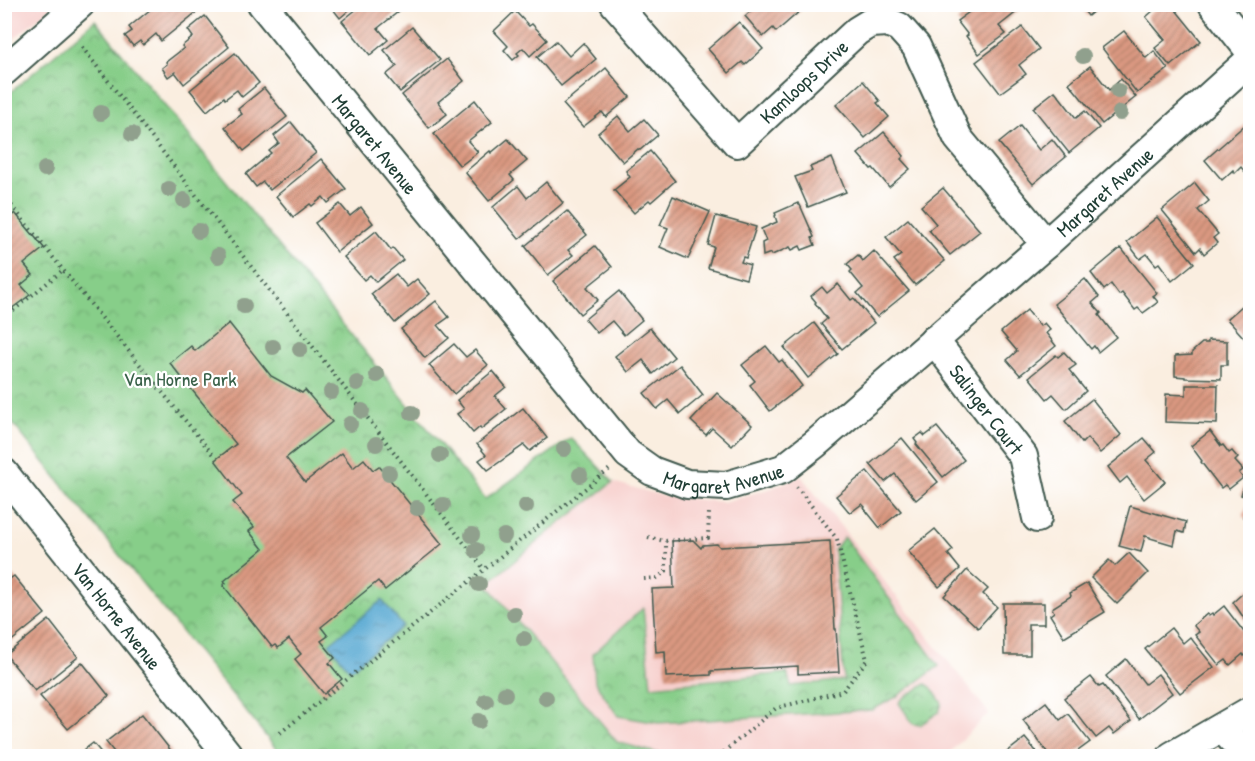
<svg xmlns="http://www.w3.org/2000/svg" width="1255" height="761" viewBox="0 0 1255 761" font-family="'Patrick Hand',sans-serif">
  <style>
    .built { fill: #f7d0cd }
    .park { fill: url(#park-crowns); stroke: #53865e; stroke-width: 1.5 }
    .water { fill: url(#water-ripples); stroke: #3b7283; stroke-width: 1.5 }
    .building { fill: url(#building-hatch) }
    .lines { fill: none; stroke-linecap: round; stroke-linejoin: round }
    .minor-casing { stroke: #40584e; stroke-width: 32 }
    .path { stroke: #40584e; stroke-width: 4; stroke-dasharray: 1.5 4.5; stroke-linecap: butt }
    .minor { stroke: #fff; stroke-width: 28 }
    .tree { fill: #90a08d }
    .labels { text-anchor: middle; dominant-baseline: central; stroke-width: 4.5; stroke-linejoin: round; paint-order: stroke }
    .street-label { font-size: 20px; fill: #1f3d34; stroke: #fff }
    .park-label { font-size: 20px; fill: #396149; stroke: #fff }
  </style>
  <defs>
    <pattern id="park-crowns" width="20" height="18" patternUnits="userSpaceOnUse" patternTransform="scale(1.5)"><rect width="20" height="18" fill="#87ce89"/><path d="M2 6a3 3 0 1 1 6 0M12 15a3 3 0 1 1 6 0" fill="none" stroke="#6ea871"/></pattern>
    <pattern id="water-ripples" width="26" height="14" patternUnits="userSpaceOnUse" patternTransform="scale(1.5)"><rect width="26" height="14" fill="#57a8d2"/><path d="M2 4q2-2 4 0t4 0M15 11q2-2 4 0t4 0" fill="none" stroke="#478aab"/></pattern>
    <pattern id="building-hatch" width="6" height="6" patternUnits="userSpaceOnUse" patternTransform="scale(1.5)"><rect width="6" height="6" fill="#db9981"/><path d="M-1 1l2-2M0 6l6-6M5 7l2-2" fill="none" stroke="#b17e6a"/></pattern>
  </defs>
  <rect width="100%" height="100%" fill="#fff"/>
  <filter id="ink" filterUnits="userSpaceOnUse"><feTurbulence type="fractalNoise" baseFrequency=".0167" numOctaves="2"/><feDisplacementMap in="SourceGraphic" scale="12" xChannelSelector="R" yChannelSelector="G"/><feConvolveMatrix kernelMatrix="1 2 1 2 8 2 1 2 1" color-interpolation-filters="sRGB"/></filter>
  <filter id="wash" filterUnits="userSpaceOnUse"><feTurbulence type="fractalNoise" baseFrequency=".008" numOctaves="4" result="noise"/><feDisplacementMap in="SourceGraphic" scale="24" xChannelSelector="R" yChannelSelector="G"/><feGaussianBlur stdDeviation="1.35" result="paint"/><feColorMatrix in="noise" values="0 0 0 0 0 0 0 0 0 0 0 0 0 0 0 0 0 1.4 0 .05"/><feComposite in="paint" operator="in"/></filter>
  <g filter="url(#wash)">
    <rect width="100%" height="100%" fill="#faeee0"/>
    <g class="built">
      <polygon points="5,4 54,4 54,5 5,46"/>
      <polygon points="801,476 989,713 946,756 667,756 617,742 487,584 549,532 613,482 664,496 724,502 772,488"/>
    </g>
    <g class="park">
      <polygon points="95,20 485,499 571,438 613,482 549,532 487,584 617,742 667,756 282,756 5,414 4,98"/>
      <polygon points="844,537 939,666 896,697 872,710 658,723 618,716 595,682 593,654 643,608 651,686 787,673 791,686 844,680 834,550"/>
      <polygon points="926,684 931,687 942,703 939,712 920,725 913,724 899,703 903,698"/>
    </g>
    <polygon class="water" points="382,600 403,626 350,670 329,644"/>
    <g id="blocks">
      <g class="building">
        <polygon points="157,4 195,4 199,10 161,41 156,34 143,45 140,41 133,46 125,36 132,31 129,27"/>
        <polygon points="329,4 356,4 340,18"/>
        <polygon points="363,4 402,4 404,7 378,28 388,40 370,55 342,21"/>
        <polygon points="758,4 797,4 801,10 776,32 773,28 763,37 745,16"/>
        <polygon points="980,4 1015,4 1019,10 999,26 1006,34 979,54 966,36 968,35 957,21"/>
        <polygon points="1079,4 1102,4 1088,16"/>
        <polygon points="1161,4 1171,4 1201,41 1170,66 1155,48 1165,40 1146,17"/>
        <polygon points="515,11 529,26 532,24 547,40 530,56 523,48 517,53 519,55 513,60 504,50 508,46 494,31"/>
        <polygon points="205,16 229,47 184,84 175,72 168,77 162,68 167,64 166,62 184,48 182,46 193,37 188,30"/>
        <polygon points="739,22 763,49 745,65 742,62 729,73 708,49"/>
        <polygon points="412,27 440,60 400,92 386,75 397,66 384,50"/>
        <polygon points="1022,27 1039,49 1019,65 1026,74 1000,93 976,62"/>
        <polygon points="1124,31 1146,58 1154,51 1168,69 1137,93 1102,48"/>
        <polygon points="556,41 569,56 583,43 596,59 578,74 577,73 561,86 537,57"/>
        <polygon points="235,53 259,83 242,97 237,90 225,99 224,97 207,111 190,90"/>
        <polygon points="447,59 464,81 438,102 447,114 429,128 402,95"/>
        <polygon points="1090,66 1109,90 1121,79 1136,97 1102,124 1069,83"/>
        <polygon points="606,68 630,97 606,117 602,112 583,127 563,104"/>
        <polygon points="863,81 880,101 877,103 889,117 865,138 836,105"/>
        <polygon points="264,88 287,117 244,151 225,127 242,114 238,109"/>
        <polygon points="1055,91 1076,118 1085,111 1099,128 1069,153 1033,108"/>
        <polygon points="475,100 492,122 468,141 478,152 460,166 434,134"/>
        <polygon points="618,116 630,131 644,119 658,135 640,150 638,149 623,162 598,133"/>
        <polygon points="291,122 316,153 270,190 263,182 256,187 246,174 271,153 269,151 279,143 274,136"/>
        <polygon points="1247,123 1250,127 1250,167 1245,172 1241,167 1235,173 1233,170 1222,180 1205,160"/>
        <polygon points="1020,126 1039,150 1052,139 1066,157 1033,184 999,143"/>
        <polygon points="884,132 904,156 901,159 910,169 889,187 873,168 871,169 858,154"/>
        <polygon points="508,139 527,161 510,175 514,180 489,201 465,172 490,151 491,153"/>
        <polygon points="650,151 675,181 651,202 649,200 634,213 614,190 630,177 626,171"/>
        <polygon points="832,158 846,192 808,207 795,177 812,171 810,167"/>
        <polygon points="321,159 346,189 328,203 323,197 312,206 310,204 293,217 276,196"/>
        <polygon points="546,182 563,203 519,239 493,207 518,186 527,198"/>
        <polygon points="1195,183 1209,201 1198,210 1218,234 1213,238 1217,243 1204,254 1200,248 1196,252 1162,210"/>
        <polygon points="943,188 980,231 950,255 929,230 936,224 921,206"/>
        <polygon points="673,196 710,212 688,259 660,247 668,228 660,225"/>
        <polygon points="798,203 799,205 800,205 814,237 812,238 815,245 802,250 800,246 792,250 790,247 772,255 771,253 763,256 762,243 766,241 761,229 777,222 775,216 776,215 775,213"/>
        <polygon points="340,204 350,216 361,207 373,223 337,252 315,223"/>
        <polygon points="567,211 587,235 568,250 573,255 548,275 525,246"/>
        <polygon points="15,213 44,248 24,264 33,275 21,285 30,295 11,309 7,304 4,306 4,222"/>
        <polygon points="716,216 756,227 746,258 743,257 741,262 750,265 746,279 708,268 714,247 708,245"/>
        <polygon points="1157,217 1194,263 1172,281 1159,263 1156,265 1147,254 1140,259 1127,242"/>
        <polygon points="908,219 945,261 915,285 894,260 901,255 886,237"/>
        <polygon points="376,231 391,250 393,248 403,260 376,282 370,275 364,280 344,257"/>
        <polygon points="595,246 612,267 587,287 598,300 580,314 553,281"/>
        <polygon points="1121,248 1157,293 1153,296 1158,302 1143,313 1138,308 1135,310 1122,293 1119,295 1111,284 1104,290 1091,273"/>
        <polygon points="874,251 909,291 877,317 857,293 863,288 850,272 852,270 847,264 858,255 863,261"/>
        <polygon points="396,274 407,287 417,279 430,294 395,323 371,294"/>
        <polygon points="1085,279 1099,297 1092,303 1101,313 1099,315 1116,337 1098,352 1094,346 1091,349 1054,304"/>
        <polygon points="838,284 851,300 854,298 874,323 842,349 821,324 827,319 815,303 816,302 811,296 822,287 827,293"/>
        <polygon points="619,291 642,320 624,335 612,321 597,333 585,319"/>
        <polygon points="1250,299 1250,337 1246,340 1227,319"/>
        <polygon points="436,301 449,317 438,325 449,338 425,358 401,329"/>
        <polygon points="1027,310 1040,326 1044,323 1050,330 1046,333 1056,346 1020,375 1007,360 1017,351 1001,332"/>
        <polygon points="229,323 271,376 302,393 305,390 332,422 286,458 305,482 342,453 353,468 364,459 373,470 379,466 442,544 385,590 378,581 321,627 328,636 321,641 335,658 329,663 342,679 324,694 295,659 301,654 289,639 278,648 275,645 272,647 223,585 226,583 224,581 263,549 249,531 254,527 233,502 242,495 215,460 236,444 170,363 191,346 195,351"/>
        <polygon points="814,323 838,354 808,378 784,347"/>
        <polygon points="650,328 674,357 653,374 643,360 628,372 615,356"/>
        <polygon points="1208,340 1227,341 1227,365 1221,365 1221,379 1185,378 1185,377 1175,376 1175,356 1192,355 1192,352 1202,343 1208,343"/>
        <polygon points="454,344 466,357 475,350 488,365 454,394 429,365"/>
        <polygon points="766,346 779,362 782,360 802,386 770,411 750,385 755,381 742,365"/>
        <polygon points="1064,352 1076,365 1069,370 1086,391 1066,409 1053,394 1047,399 1029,377 1056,355 1058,357"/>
        <polygon points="680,365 703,395 680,414 668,400 657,409 644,393"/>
        <polygon points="493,371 506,387 495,396 506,409 481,429 480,427 473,433 457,414 464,409 457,400"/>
        <polygon points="1186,385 1218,385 1217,424 1165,422 1166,394 1186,395"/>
        <polygon points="717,393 752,425 732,446 712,428 706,435 691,421"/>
        <polygon points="1092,399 1121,435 1100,453 1087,438 1082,443 1065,421"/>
        <polygon points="523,408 547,438 530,451 524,445 488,470 479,460 486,455 477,444"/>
        <polygon points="937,427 964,460 943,477 916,444 917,443 914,439 922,433 925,436"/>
        <polygon points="1210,431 1221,446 1223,445 1229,453 1232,451 1238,458 1235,461 1243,470 1239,473 1243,478 1229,489 1225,485 1221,488 1201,462 1202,461 1191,446"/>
        <polygon points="902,438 938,482 916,500 895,474 885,482 870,464"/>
        <polygon points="1144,438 1156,452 1146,460 1165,482 1144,499 1127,477 1120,483 1108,467"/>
        <polygon points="1250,467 1250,520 1243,517 1250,498 1241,495"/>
        <polygon points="867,471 901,511 880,528 864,508 865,507 862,504 850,513 836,496"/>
        <polygon points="1130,506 1186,522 1184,533 1177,531 1174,545 1150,538 1150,537 1145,536 1141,552 1119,546"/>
        <polygon points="935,529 953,550 948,554 960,569 939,587 908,551"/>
        <polygon points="693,540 701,548 703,545 717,544 720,547 830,541 835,629 836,629 839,672 798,674 798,666 711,671 711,675 666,677 665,651 656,652 652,589 674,588 672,541"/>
        <polygon points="1129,553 1148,573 1117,604 1091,578 1109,560 1115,566"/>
        <polygon points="967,570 988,589 983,594 997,607 978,628 944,596"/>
        <polygon points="14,576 45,614 4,647 4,583"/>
        <polygon points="1087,583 1105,612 1064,637 1050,615 1054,612 1052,608 1071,596 1070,593"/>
        <polygon points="1250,587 1250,627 1233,602"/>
        <polygon points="1003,603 1044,603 1044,624 1028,624 1028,630 1030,630 1030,655 1004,655"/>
        <polygon points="1224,606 1250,640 1250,651 1244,656 1243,654 1230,665 1226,660 1219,665 1195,635 1199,632 1194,626 1195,624 1207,614 1209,615 1212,613 1213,615"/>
        <polygon points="49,620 78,657 35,691 6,655"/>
        <polygon points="1171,628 1183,643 1190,637 1214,667 1180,693 1145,649"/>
        <polygon points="1126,659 1145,684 1158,674 1172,693 1139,719 1106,676"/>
        <polygon points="82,662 109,696 68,729 40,696"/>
        <polygon points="1091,677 1099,687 1103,685 1131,721 1114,734 1109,728 1096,738 1064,698"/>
        <polygon points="1046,702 1060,720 1068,714 1090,742 1071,756 1050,756 1023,720"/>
        <polygon points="142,714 172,752 167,756 117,756 106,742"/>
        <polygon points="1025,738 1040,756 1002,756"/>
        <polygon points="93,743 104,756 76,756"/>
      </g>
    </g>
  </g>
  <g filter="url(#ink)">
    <use href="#blocks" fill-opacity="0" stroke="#40584e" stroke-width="1.5"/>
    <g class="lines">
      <g class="minor-casing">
        <g id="minor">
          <path id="s1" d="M262 4 628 454 652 471 687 484 726 486 783 469 815 444 1046 244 1250 60"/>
          <path id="s2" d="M615 4 737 143 857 31 870 23 887 22 899 27 916 46 958 138 1046 244"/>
          <polyline points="1213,4 1250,51"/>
          <polyline points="4,71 80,4"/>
          <path id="s3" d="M934 340 1023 456 1037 518"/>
          <path id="s4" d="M4 473 229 756"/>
          <polyline points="1222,728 1247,756"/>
          <polyline points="1172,756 1250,711"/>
        </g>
      </g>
      <g class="path">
        <polyline points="82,47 484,569"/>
        <polyline points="4,196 63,270 214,456"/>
        <polyline points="4,318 63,270"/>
        <polyline points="156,384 169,373"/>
        <polyline points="648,537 664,541 708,538 709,512"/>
        <polyline points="644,579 657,578 666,571 666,541"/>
        <polyline points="280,733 611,468"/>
        <polyline points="719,756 776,708 843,691 867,660 837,539 797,487"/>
      </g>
      <use href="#minor" class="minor"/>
    </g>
    <g class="tree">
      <circle cx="1083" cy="56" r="8"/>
      <circle cx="1118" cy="91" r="8"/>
      <circle cx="101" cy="113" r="8"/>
      <circle cx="1120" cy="113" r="8"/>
      <circle cx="132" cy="134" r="8"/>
      <circle cx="45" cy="169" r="8"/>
      <circle cx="169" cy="189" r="8"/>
      <circle cx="184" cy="200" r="8"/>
      <circle cx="199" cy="231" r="8"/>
      <circle cx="218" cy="256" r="8"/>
      <circle cx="244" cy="306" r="8"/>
      <circle cx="273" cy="347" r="8"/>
      <circle cx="300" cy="349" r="8"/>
      <circle cx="377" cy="375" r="8"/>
      <circle cx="357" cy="383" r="8"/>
      <circle cx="331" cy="392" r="8"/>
      <circle cx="362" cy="411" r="8"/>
      <circle cx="412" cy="413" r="8"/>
      <circle cx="350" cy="424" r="8"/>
      <circle cx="376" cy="444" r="8"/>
      <circle cx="564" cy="449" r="8"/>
      <circle cx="440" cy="455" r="8"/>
      <circle cx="389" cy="473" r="8"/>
      <circle cx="580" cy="475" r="8"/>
      <circle cx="443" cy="505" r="8"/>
      <circle cx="526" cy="506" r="8"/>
      <circle cx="417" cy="508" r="8"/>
      <circle cx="472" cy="535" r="8"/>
      <circle cx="504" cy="536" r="8"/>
      <circle cx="476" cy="550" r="8"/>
      <circle cx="479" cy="584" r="8"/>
      <circle cx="514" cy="614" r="8"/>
      <circle cx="524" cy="639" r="8"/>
      <circle cx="505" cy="694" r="8"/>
      <circle cx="546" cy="698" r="8"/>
      <circle cx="486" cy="701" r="8"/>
      <circle cx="479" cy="721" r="8"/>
    </g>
  </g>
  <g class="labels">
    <g class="street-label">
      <text stroke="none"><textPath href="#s2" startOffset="276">Kamloops Drive</textPath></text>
      <text stroke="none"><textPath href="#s1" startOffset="180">Margaret Avenue</textPath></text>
      <text stroke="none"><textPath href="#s1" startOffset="1170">Margaret Avenue</textPath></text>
      <text stroke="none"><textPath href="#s3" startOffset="87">Salinger Court</textPath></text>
      <text stroke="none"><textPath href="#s1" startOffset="684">Margaret Avenue</textPath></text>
      <text stroke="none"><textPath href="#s4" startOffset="182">Van Horne Avenue</textPath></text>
    </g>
    <g class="park-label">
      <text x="180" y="378">Van Horne Park</text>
    </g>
  </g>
  <rect width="1255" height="761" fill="none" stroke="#fff" stroke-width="24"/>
</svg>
